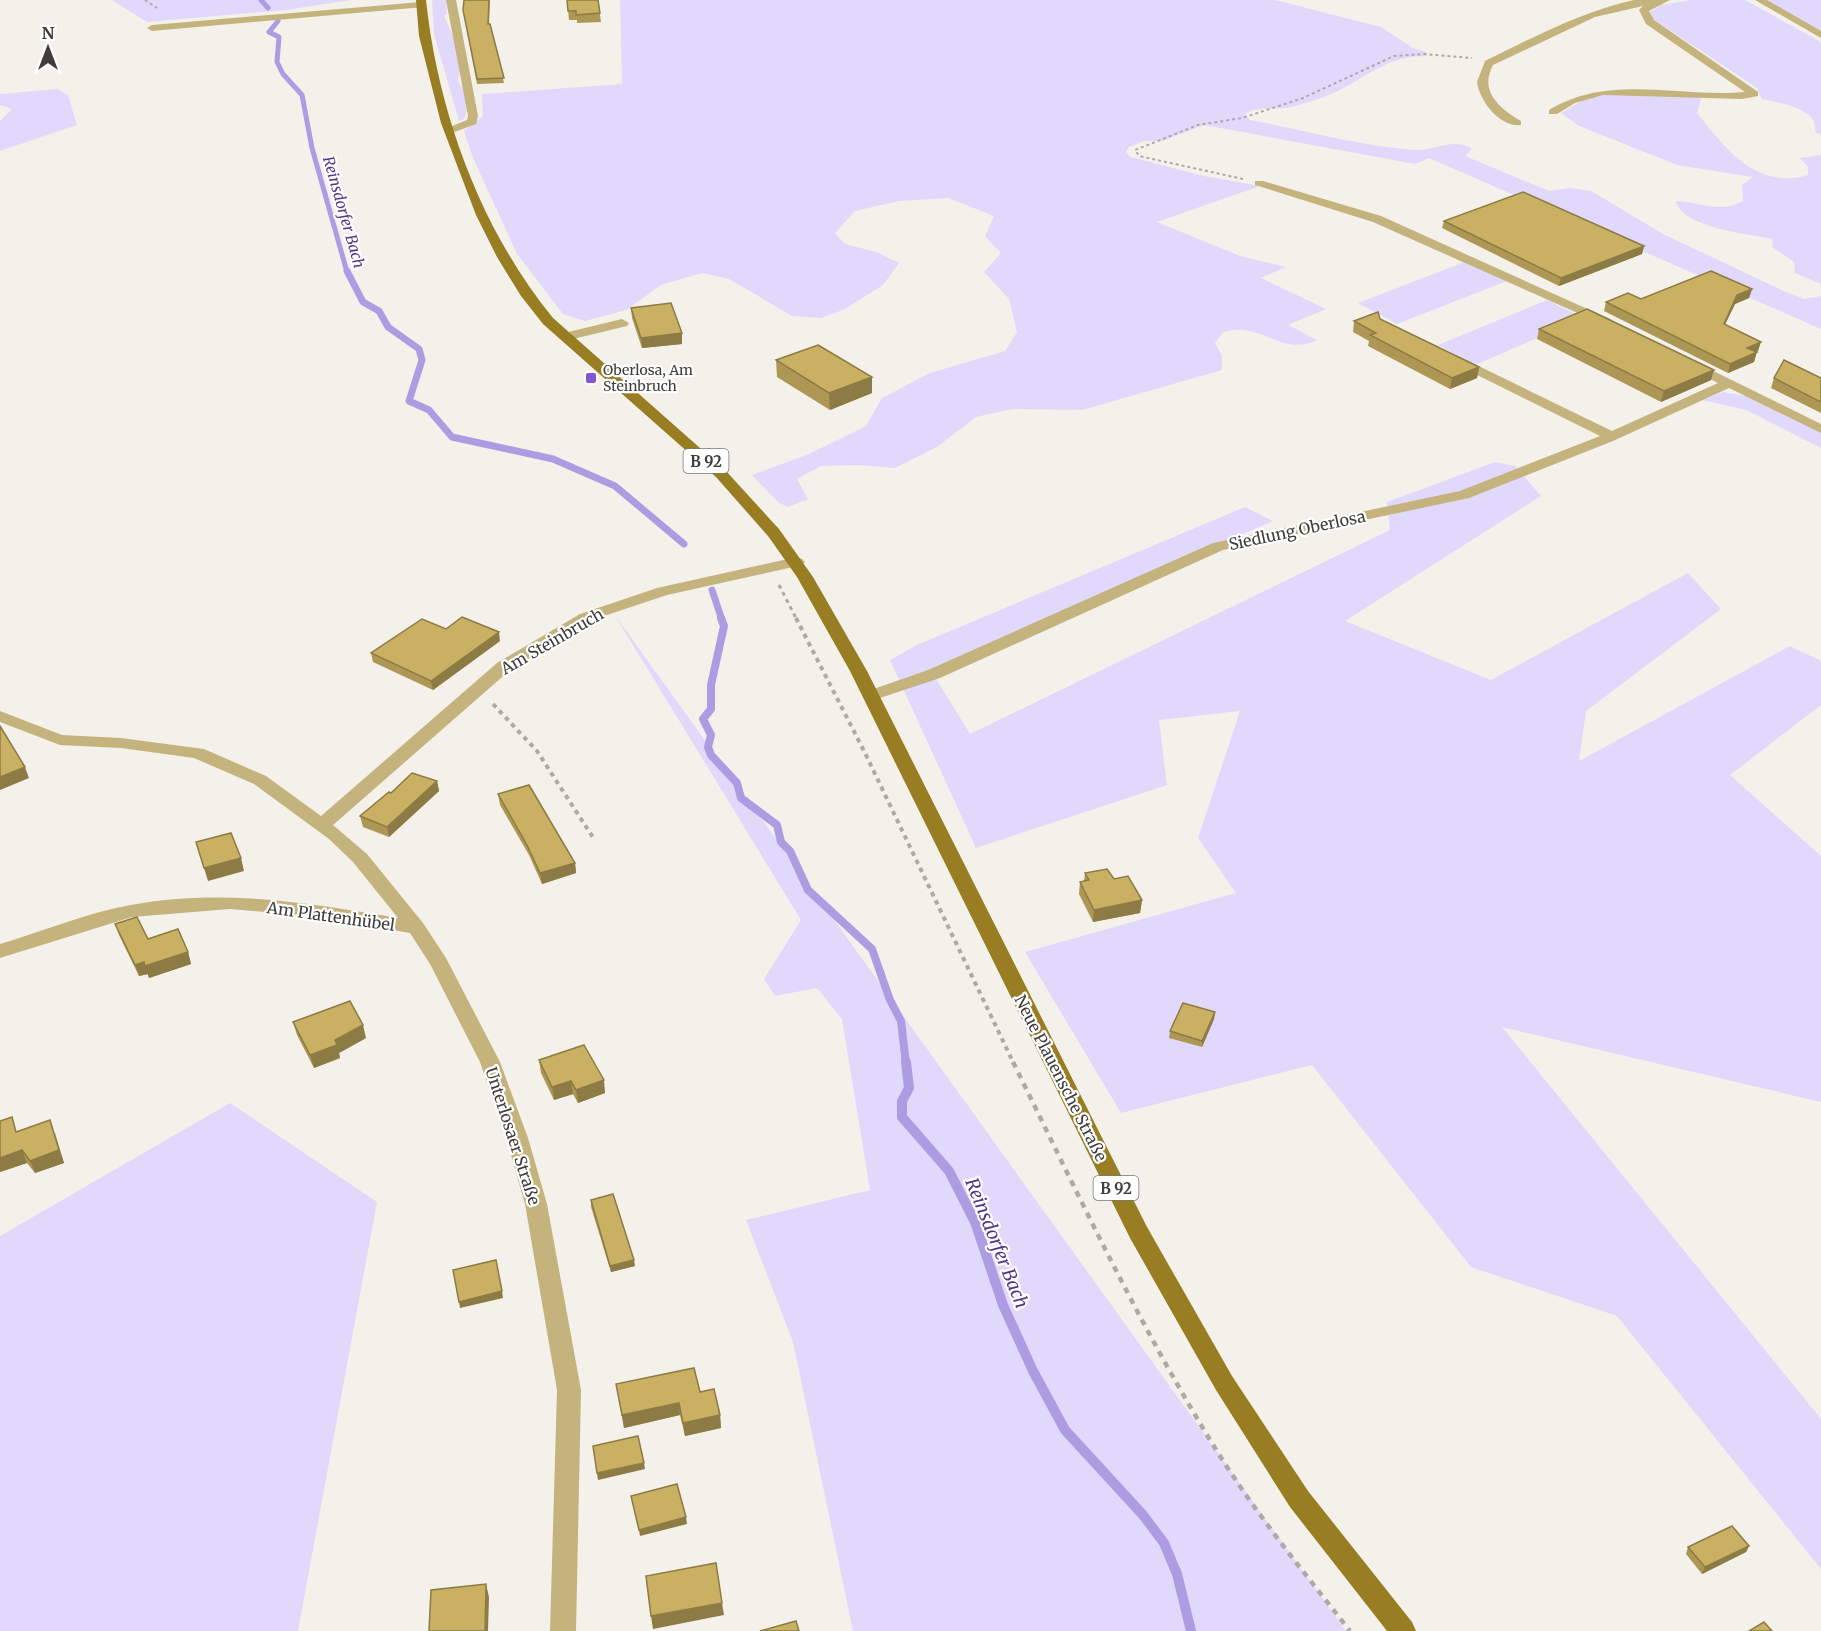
<svg xmlns="http://www.w3.org/2000/svg" width="1821" height="1631" viewBox="0 0 1821 1631" font-family="Merriweather,serif">
  <style>
    .green { fill: #e1d9fc }
    .lines { fill: none; stroke-linecap: round; stroke-linejoin: round }
    .stream-far3 { stroke: #ae9ce3; stroke-width: 5 }
    .stream-far2 { stroke: #ae9ce3; stroke-width: 7 }
    .stream-far1 { stroke: #ae9ce3; stroke-width: 8 }
    .stream { stroke: #ae9ce3; stroke-width: 10 }
    .path-far3 { stroke: #acaaa5; stroke-width: 2; stroke-dasharray: 3 3; stroke-linecap: butt }
    .path-far2 { stroke: #acaaa5; stroke-width: 3; stroke-dasharray: 4 4; stroke-linecap: butt }
    .path-far1 { stroke: #acaaa5; stroke-width: 4; stroke-dasharray: 4.5 4.5; stroke-linecap: butt }
    .path { stroke: #acaaa5; stroke-width: 4.5; stroke-dasharray: 6 6; stroke-linecap: butt }
    .minor { fill: #c5b37e; fill-rule: evenodd }
    .major { fill: #997d22; fill-rule: evenodd }
    .wall { fill: #ae9754 }
    .shaded-wall { fill: #8d7b45 }
    .building { fill: #cab062; stroke: #8d7b45; stroke-width: 1.5 }
    .poi-dot { fill: #8158d2; stroke: #fff; stroke-width: 2 }
    .labels { text-anchor: middle; dominant-baseline: central; stroke-width: 4.5; stroke-linejoin: round; paint-order: stroke }
    .far-poi-label { font-size: 14px; fill: #3e3d3b; stroke: #fff; text-anchor: start }
    .far-water-label { font-size: 15px; font-style: italic; fill: #503487; stroke: #fff }
    .shield { fill: #fff; stroke: #787776; stroke-width: 1.5 }
    .shield-label { font-size: 15px; font-weight: bold; fill: #3e3d3b }
    .street-label { font-size: 16px; fill: #3e3d3b; stroke: #fff }
    .water-label { font-size: 18px; font-style: italic; fill: #503487; stroke: #fff }
  </style>
  <rect width="100%" height="100%" fill="#f3f1ea"/>
  <g class="green">
    <polygon points="112,0 352,0 285,10 147,22"/>
    <path d="M432 0H446L447 13 444 16C453 35 464 59 458 81 466 91 470 107 464 119L459 121 434 34Z"/>
    <path d="M620 0H1275L1381 27 1413 48 1426 52 1427 56C1384 56 1366 79 1329 95 1319 99 1309 102 1298 105 1280 112 1262 104 1245 114L1250 120C1304 130 1360 146 1415 150 1435 151 1454 137 1472 149L1465 156 1549 191 1570 188 1591 191 1663 234 1786 292 1804 299 1821 296V329L1429 158 1415 164 1204 125 1162 141H1144L1129 147 1126 152 1131 157 1204 176 1260 186 1157 222 1240 256 1286 267 1261 278 1326 309 1288 325 1317 340C1288 354 1270 333 1243 330 1236 329 1229 331 1223 332L1215 343 1222 356V370L1082 410 1012 409 976 417 937 447 895 468 859 465 821 466 797 479 808 499 788 507 779 503 752 475 809 454 866 426 882 398 930 373 1005 351 1017 332 1009 299 984 272 1001 253 985 236 994 216 948 198 899 201 855 211 835 233 845 244 876 252 899 263 883 285 845 309 821 318 792 316 729 279 702 273 661 285 626 310 585 321 563 314 517 254 473 158 464 131 483 116 482 94 622 84Z"/>
    <path d="M1691 0H1745L1821 42V135L1815 132C1820 108 1778 103 1762 99L1757 88 1653 19 1650 12 1661 5Z"/>
    <polygon points="1765,0 1821,0 1821,33"/>
    <polygon points="57,89 68,95 77,125 0,151 0,121 12,109 0,105 0,94"/>
    <path d="M1603 94 1702 96 1697 113C1726 149 1756 190 1808 175V167L1800 158 1821 155V284L1795 273 1794 262 1772 247 1773 239C1749 234 1682 228 1676 201 1699 202 1721 214 1743 201L1742 185 1753 177 1677 165 1579 126 1561 113 1588 97Z"/>
    <polygon points="1467,261 1507,281 1397,324 1358,303"/>
    <polygon points="1547,300 1584,318 1475,365 1438,345"/>
    <polygon points="1723,392 1752,397 1821,432 1821,448 1746,410 1702,400"/>
    <polygon points="1495,462 1515,466 1541,496 1345,621 1491,680 1688,573 1721,609 1586,711 1579,761 1790,646 1821,661 1821,705 1730,775 1821,856 1821,1102 1502,1027 1821,1419 1821,1569 1617,1316 1471,1267 1312,1065 1121,1113 1025,952 1236,893 1198,838 1240,711 1159,720 1167,785 976,848 890,660 917,645 1245,507 1273,521 930,669 970,734 1390,530 1387,502"/>
    <polygon points="614,614 1346,1631 853,1631 793,1342 746,1220 870,1190 842,1019 817,988 775,996 764,979 801,920"/>
    <polygon points="230,1103 377,1202 298,1631 0,1631 0,1236"/>
  </g>
  <g class="lines">
    <g class="stream-far3">
      <polyline points="261,0 268,8"/>
      <polyline points="278,21 269,32 279,37 277,62 283,74 302,95 312,148 347,272"/>
    </g>
    <g class="stream-far2">
      <polyline points="347,271 363,302 379,311 388,327 419,349 422,360 409,401 429,410 452,437 553,459 615,486 684,544"/>
      <polyline points="712,590 722,620"/>
    </g>
    <polyline class="stream-far1" points="721,618 724,626 711,685 711,709 703,719 711,735 708,747 711,755 737,783 741,798 777,825 781,842 790,851 808,890 872,949 890,1000 901,1021 906,1064"/>
    <polyline class="stream" points="906,1062 909,1088 902,1101 902,1117 949,1171 975,1222 1003,1305 1033,1371 1065,1430 1143,1515 1164,1543 1177,1574 1191,1631"/>
    <g class="path-far3">
      <polyline points="145,0 157,8"/>
      <polyline points="1243,179 1139,156 1135,150 1198,125 1242,118 1303,98 1394,56 1424,54 1472,58"/>
    </g>
    <polyline class="path-far2" points="779,585 797,620"/>
    <g class="path-far1">
      <polyline points="796,618 865,753 1014,1064"/>
      <polyline points="493,704 537,751 594,839"/>
    </g>
    <path class="path" d="M1013 1062C1077 1192 1139 1325 1215 1448 1255 1513 1303 1571 1350 1631"/>
    <g class="minor">
      <polygon points="446,0 456,0 478,116 476,124 449,134 445,133 445,129 467,120 468,116"/>
      <path d="M1634 0H1670L1649 11 1654 20 1758 92V96L1742 99 1603 95 1575 103 1557 114H1549V110C1610 73 1678 98 1745 92L1646 24 1639 10 1643 6 1595 17 1493 65C1479 91 1499 108 1521 121V125C1500 128 1479 100 1477 82L1485 61C1534 37 1581 12 1634 0Z"/>
      <polygon points="1755,0 1767,0 1821,31 1821,38"/>
      <polygon points="421,2 424,3 424,7 152,31 147,28 152,25"/>
      <polygon points="1255,181 1263,181 1381,216 1612,320 1605,324 1600,323 1373,222 1255,185"/>
      <polygon points="622,319 629,323 627,326 565,341 558,337 560,334"/>
      <polygon points="1456,355 1612,431 1718,383 1686,367 1686,361 1691,360 1821,424 1821,433 1729,388 1613,441 1469,498 1223,550 940,678 871,701 863,696 865,692 928,670 1213,543 1460,491 1600,436 1451,362 1451,356"/>
      <path d="M797 557 802 559 805 562 802 565 667 595 592 620 509 671 333 825 367 854 423 923 446 958 500 1062 528 1138 547 1204 581 1390 576 1631H550L557 1390 525 1204 506 1138 480 1062 430 964 410 933 313 916 230 909 132 917 0 958V944C41 932 89 912 131 905 220 888 310 903 398 918L353 862 329 839 254 784 194 758 121 748 60 745 0 722V711L62 735 121 738 204 749 266 776 321 816 497 663 580 614 657 588Z"/>
    </g>
    <path class="major" d="M416 0H426C438 113 481 230 553 318L726 471 779 529 813 577 867 671 1147 1227 1232 1376 1308 1491 1412 1622 1416 1631H1387L1290 1507 1216 1390 1130 1238 850 671 797 577 768 536 716 477 543 324 521 296 497 257 476 215 441 123 419 36Z"/>
  </g>
  <g class="wall">
    <polygon points="490,0 489,24 504,83 477,84 463,10"/>
    <polygon points="567,0 598,0 601,22 577,23 577,20 569,20"/>
    <polygon points="1444,221 1644,246 1642,254 1559,286 1442,228"/>
    <polygon points="1752,289 1749,298 1735,304 1725,324 1758,351 1756,352 1754,362 1728,373 1604,311 1606,302"/>
    <polygon points="631,308 682,344 642,348 632,318"/>
    <polygon points="1380,319 1479,367 1477,378 1450,389 1368,346 1369,341 1353,332 1354,321"/>
    <polygon points="1539,329 1711,380 1661,402 1537,339"/>
    <polygon points="776,360 872,377 872,393 830,410 777,377"/>
    <polygon points="1774,378 1821,378 1821,413 1771,388"/>
    <polygon points="446,629 500,641 433,690 373,662 371,653"/>
    <polygon points="437,781 439,791 389,837 363,827 360,816 391,793"/>
    <polygon points="498,794 575,863 576,873 542,884 529,855 500,805"/>
    <polygon points="1085,873 1114,879 1142,900 1140,913 1093,922 1079,894 1080,882 1084,881"/>
    <polygon points="115,924 148,939 188,952 191,964 149,978 148,974 139,976 119,935"/>
    <polygon points="1215,1012 1214,1019 1202,1047 1169,1038 1170,1031"/>
    <polygon points="293,1022 366,1038 339,1053 340,1058 314,1068 297,1035"/>
    <polygon points="539,1060 605,1093 578,1103 573,1094 554,1100 541,1073"/>
    <polygon points="17,1131 55,1133 64,1163 35,1173 27,1163 0,1172"/>
    <polygon points="591,1200 635,1266 611,1272 591,1207"/>
    <polygon points="616,1384 700,1392 720,1415 721,1428 685,1436 680,1415 624,1428"/>
    <polygon points="1749,1546 1746,1552 1702,1574 1686,1554 1688,1547"/>
  </g>
  <g class="shaded-wall">
    <polygon points="1644,246 1642,254 1559,286 1561,278"/>
    <polygon points="1752,289 1749,298 1735,304 1721,333 1724,324 1737,295"/>
    <polygon points="682,333 682,344 642,348 641,338"/>
    <polygon points="1761,342 1758,351 1745,357 1747,348"/>
    <polygon points="1757,352 1754,362 1728,373 1730,364"/>
    <polygon points="1479,367 1477,378 1450,389 1452,378"/>
    <polygon points="1714,370 1711,380 1661,402 1664,391"/>
    <polygon points="872,377 872,393 830,410 829,393"/>
    <polygon points="499,632 500,641 433,690 431,681"/>
    <polygon points="25,767 29,778 0,790 0,777"/>
    <polygon points="437,781 439,791 389,837 387,827"/>
    <polygon points="241,858 244,871 208,881 204,868"/>
    <polygon points="575,863 576,873 542,884 540,873"/>
    <polygon points="1142,900 1140,913 1093,922 1094,910"/>
    <polygon points="188,952 191,964 149,978 145,966"/>
    <polygon points="144,962 148,974 139,976 135,965"/>
    <polygon points="1215,1012 1214,1019 1202,1047 1202,1041"/>
    <polygon points="363,1025 366,1038 339,1053 340,1058 314,1068 310,1055 335,1040"/>
    <polygon points="604,1080 605,1093 578,1103 576,1090"/>
    <polygon points="571,1081 573,1094 554,1100 552,1087"/>
    <polygon points="50,1120 64,1163 35,1173 30,1161"/>
    <polygon points="22,1150 27,1163 0,1172 0,1158"/>
    <polygon points="634,1260 635,1266 611,1272 610,1266"/>
    <polygon points="502,1291 503,1298 460,1308 459,1302"/>
    <polygon points="679,1403 680,1415 624,1428 622,1415"/>
    <polygon points="720,1415 721,1428 685,1436 683,1423"/>
    <polygon points="644,1463 645,1469 598,1480 597,1473"/>
    <polygon points="686,1517 687,1524 640,1536 639,1530"/>
    <polygon points="1749,1546 1746,1552 1702,1574 1705,1567"/>
    <polygon points="486,1584 489,1597 488,1631 485,1631"/>
    <polygon points="722,1603 724,1615 653,1629 651,1616"/>
  </g>
  <g class="building">
    <polygon points="464,0 489,0 488,24 490,24 504,78 477,79 463,10"/>
    <polygon points="567,0 598,0 600,13 576,15 576,11 568,11"/>
    <polygon points="1523,192 1644,246 1561,278 1444,221"/>
    <polygon points="1711,271 1752,289 1737,295 1724,324 1761,342 1747,348 1757,352 1730,364 1606,302 1628,293 1641,299"/>
    <polygon points="671,303 682,333 641,338 631,308"/>
    <polygon points="1587,309 1714,370 1664,391 1539,329"/>
    <polygon points="1378,312 1380,319 1479,367 1452,378 1370,335 1376,333 1354,321"/>
    <polygon points="818,345 872,377 829,393 776,360"/>
    <polygon points="1784,360 1821,378 1821,402 1774,378"/>
    <polygon points="462,617 499,632 431,681 371,653 422,619 446,629"/>
    <polygon points="0,726 25,767 0,777"/>
    <polygon points="412,773 437,781 387,827 360,816 389,792 391,793"/>
    <polygon points="529,785 575,863 540,873 527,845 498,794"/>
    <polygon points="231,833 241,858 204,868 196,842"/>
    <polygon points="1107,869 1114,879 1128,876 1142,900 1094,910 1080,882 1089,880 1085,873"/>
    <polygon points="137,917 148,939 178,929 188,952 145,966 144,962 135,965 115,924"/>
    <polygon points="350,1001 363,1025 335,1040 337,1045 310,1055 293,1022"/>
    <polygon points="1183,1003 1215,1012 1202,1041 1170,1031"/>
    <polygon points="584,1045 604,1080 576,1090 571,1081 552,1087 539,1060"/>
    <polygon points="12,1117 16,1132 50,1120 59,1150 30,1161 22,1150 0,1158 0,1121"/>
    <polygon points="613,1194 634,1260 610,1266 591,1200"/>
    <polygon points="496,1260 502,1291 459,1302 453,1270"/>
    <polygon points="694,1368 700,1392 714,1389 720,1415 683,1423 679,1403 622,1415 616,1384"/>
    <polygon points="638,1436 644,1463 597,1473 593,1446"/>
    <polygon points="677,1484 686,1517 639,1530 631,1496"/>
    <polygon points="1732,1526 1749,1546 1705,1567 1688,1547"/>
    <polygon points="716,1563 722,1603 651,1616 646,1576"/>
    <polygon points="486,1584 485,1631 429,1631 431,1590"/>
    <polygon points="796,1621 799,1631 760,1631"/>
    <polygon points="1764,1622 1772,1631 1749,1631"/>
  </g>
  <rect class="poi-dot" x="585" y="372" width="12" height="12" rx="3"/>
  <g class="labels">
    <g class="far-poi-label">
      <text x="603" y="370">Oberlosa, Am<tspan x="603" dy="16">Steinbruch</tspan></text>
    </g>
    <g class="far-water-label">
      <text transform="translate(344 212) rotate(74)">Reinsdorfer Bach</text>
    </g>
    <g class="shield">
      <rect x="683.5" y="449" width="45" height="24" rx="4.5"/>
      <rect x="1093.5" y="1176" width="45" height="24" rx="4.5"/>
    </g>
    <g class="shield-label">
      <text x="706" y="461">B 92</text>
      <text x="1116" y="1188">B 92</text>
    </g>
    <g class="street-label">
      <text transform="translate(1297 530) rotate(-12)">Siedlung Oberlosa</text>
      <text transform="translate(552 641) rotate(-30)">Am Steinbruch</text>
      <text transform="translate(331 916) rotate(8)">Am Plattenhübel</text>
      <text transform="translate(1061 1078) rotate(63)">Neue Plauensche Straße</text>
      <text transform="translate(513 1136) rotate(72)">Unterlosaer Straße</text>
    </g>
    <g class="water-label">
      <text transform="translate(997 1243) rotate(68)">Reinsdorfer Bach</text>
    </g>
  </g>
  <g transform="translate(48 48)" stroke="#ffffff" stroke-width="4.5" paint-order="stroke">
  <path d="M0-4.5L10 22L0 15L-10 22Z" fill="#3e3d3b"/>
  <text y="-9" font-size="16" font-weight="bold" text-anchor="middle" fill="#3e3d3b">N</text>
  </g>
</svg>
